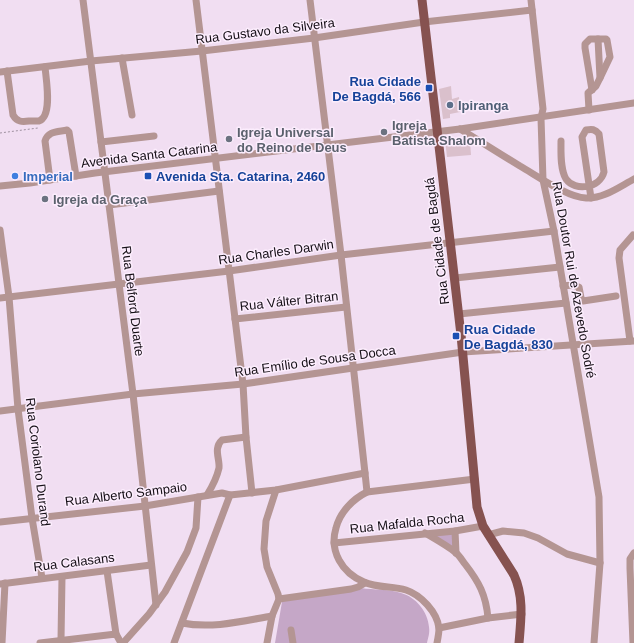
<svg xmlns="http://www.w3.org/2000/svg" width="634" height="643" viewBox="0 0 634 643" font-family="Helvetica,sans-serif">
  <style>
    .green { fill: #c5a7c7 }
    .building { fill: #dac0cc }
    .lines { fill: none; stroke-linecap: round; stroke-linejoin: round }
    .path { stroke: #9f91a0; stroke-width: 1; stroke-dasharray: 2 2; stroke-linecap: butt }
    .minor { stroke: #b49593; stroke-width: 7 }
    .major { stroke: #865250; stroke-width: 9 }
    .transit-dot { fill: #1a4fb4; stroke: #fcedfd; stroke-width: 1.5 }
    .service-dot { fill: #5c6f8a; stroke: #fcedfd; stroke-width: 1.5 }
    .worship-dot { fill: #6b7280; stroke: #fcedfd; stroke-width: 1.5 }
    .shop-dot { fill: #3f7fe0; stroke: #fcedfd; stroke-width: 1.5 }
    .labels { text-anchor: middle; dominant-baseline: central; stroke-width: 3; stroke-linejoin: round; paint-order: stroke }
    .street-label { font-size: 13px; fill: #150f16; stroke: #fcedfd }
    .transit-label { font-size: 13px; font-weight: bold; fill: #164399; stroke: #fcedfd; text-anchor: start }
    .service-label { font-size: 13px; font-weight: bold; fill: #4e5e75; stroke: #fcedfd; text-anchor: start }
    .worship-label { font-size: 13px; font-weight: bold; fill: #5b616d; stroke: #fcedfd; text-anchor: start }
    .shop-label { font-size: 13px; font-weight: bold; fill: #366cbe; stroke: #fcedfd; text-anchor: start }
  </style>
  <rect width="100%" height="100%" fill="#f1def2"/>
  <g class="green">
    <polygon points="452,532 455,549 431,535"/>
    <path d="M361 588C374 590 389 589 401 593 416 597 428 612 429 627 430 633 428 638 427 643H275L283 596Z"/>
  </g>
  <g class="building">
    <polygon points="451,86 452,99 459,97 460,112 450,114 450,118 443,119 439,89"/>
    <polygon points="466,138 470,141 471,155 447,157 445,140"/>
  </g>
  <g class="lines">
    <polyline class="path" points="0,133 38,128"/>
    <g class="minor">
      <polyline points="83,0 133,394 156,605"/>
      <polyline points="196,0 243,384 246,437 252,493"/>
      <polyline points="310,0 341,255 365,473"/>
      <polyline points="531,0 543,109 541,118 543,180 554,231 599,497 600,563 594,643"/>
      <polyline points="122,58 132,115"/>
      <path d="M7 71 13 115C17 122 22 122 29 121 32 121 36 121 39 121 53 116 46 79 45 67"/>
      <polyline points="0,72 91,61 202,51 314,38 424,22 532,10"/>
      <polyline points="592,90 585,48 585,44 590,39 606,39 607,40 610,57 600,78"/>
      <polyline points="589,110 588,93 596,86 600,78 598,39"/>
      <path d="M460 129C480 141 500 154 520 166 536 175 568 198 586 198 603 199 619 187 634 179"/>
      <path d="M561 141C561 152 560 169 566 179 575 192 600 188 604 172L599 134C595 129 592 129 586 130L582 137 591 198"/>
      <polyline points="101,142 154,136"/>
      <path d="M50 180 45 141C48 131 57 132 67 130L69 132 76 176"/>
      <polyline points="0,186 30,183 95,173 460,129 634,103"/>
      <polyline points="109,205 219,191"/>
      <polyline points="0,230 9,297 18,409 32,518 42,578"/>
      <polyline points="455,278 560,267"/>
      <polyline points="563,286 572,285 579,287 581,298 583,301 616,296"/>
      <polyline points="0,298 229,271 341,255 554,231"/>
      <polyline points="459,314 566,303"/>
      <polyline points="235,319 346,307"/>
      <polyline points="630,341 619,258 620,250 633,235"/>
      <polyline points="0,411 133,394 243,384 463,352 634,341"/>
      <path d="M367 492C353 499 340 512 336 528 329 551 342 573 364 582 377 588 393 586 406 590 421 595 437 612 439 628 439 633 438 638 437 643"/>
      <path d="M207 495C212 487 217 477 219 468 220 459 213 448 222 440L246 437"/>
      <polyline points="0,522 145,506 222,493 230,495 276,490 365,473 367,492 475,479"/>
      <polyline points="455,531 456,553"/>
      <path d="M425 533C435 539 446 545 455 552 459 555 462 560 465 564 479 582 486 595 488 618"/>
      <polyline points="488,535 503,531 524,533 538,538 567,554 600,563"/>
      <polyline points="334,543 455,531 483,526"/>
      <polyline points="107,571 116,634"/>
      <polyline points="0,584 151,565"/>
      <polyline points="279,599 351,589 358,587 365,583"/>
      <path d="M182 623C212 629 243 621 272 616"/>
      <polyline points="439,628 488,618 522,614"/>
      <polyline points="291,630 293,643"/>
      <polyline points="61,640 62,577"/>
      <polyline points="2,643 5,583"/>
      <polyline points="40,643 116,634 121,643"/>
      <polyline points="123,643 149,614 165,592 187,552 196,528 198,497"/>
      <polyline points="174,643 230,495"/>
      <polyline points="267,643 272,616 279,599 278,594 267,567 264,549 266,521 276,490"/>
      <polyline points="633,643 630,568 630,559 634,553"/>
    </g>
    <path class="major" d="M422 0 461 335 477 507 483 526 514 575C524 597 521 619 519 643"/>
  </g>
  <g class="transit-dot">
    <rect x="425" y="84" width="8" height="8" rx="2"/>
    <rect x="144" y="172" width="8" height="8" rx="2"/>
    <rect x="452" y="332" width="8" height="8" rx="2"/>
  </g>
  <circle class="service-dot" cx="450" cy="105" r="4"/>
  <g class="worship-dot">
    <circle cx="384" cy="132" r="4"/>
    <circle cx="229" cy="139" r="4"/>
    <circle cx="45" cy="199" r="4"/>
  </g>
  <circle class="shop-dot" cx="15" cy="176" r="4"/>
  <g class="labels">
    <g class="street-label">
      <text transform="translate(265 31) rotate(-7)">Rua Gustavo da Silveira</text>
      <text transform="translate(149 155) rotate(-7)">Avenida Santa Catarina</text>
      <text transform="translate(437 241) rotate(-97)">Rua Cidade de Bagdá</text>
      <text transform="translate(276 252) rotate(-8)">Rua Charles Darwin</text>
      <text transform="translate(574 280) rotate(80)">Rua Doutor Rui de Azevedo Sodré</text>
      <text transform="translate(133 301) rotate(83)">Rua Belford Duarte</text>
      <text transform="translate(289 301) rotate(-6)">Rua Válter Bitran</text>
      <text transform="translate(315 361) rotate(-8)">Rua Emílio de Sousa Docca</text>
      <text transform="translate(38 462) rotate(83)">Rua Coriolano Durand</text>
      <text transform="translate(126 494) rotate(-7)">Rua Alberto Sampaio</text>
      <text transform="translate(407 523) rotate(-6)">Rua Mafalda Rocha</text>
      <text transform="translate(74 562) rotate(-7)">Rua Calasans</text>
    </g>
    <g class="transit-label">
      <text x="421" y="81" text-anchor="end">Rua Cidade<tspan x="421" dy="15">De Bagdá, 566</tspan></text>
      <text x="156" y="176">Avenida Sta. Catarina, 2460</text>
      <text x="464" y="329">Rua Cidade<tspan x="464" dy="15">De Bagdá, 830</tspan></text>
    </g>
    <g class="service-label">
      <text x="458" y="105">Ipiranga</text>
    </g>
    <g class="worship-label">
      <text x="392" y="125">Igreja<tspan x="392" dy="15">Batista Shalom</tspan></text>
      <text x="237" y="132">Igreja Universal<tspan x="237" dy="15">do Reino de Deus</tspan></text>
      <text x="53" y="199">Igreja da Graça</text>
    </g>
    <g class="shop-label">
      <text x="23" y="176">Imperial</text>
    </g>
  </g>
</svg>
